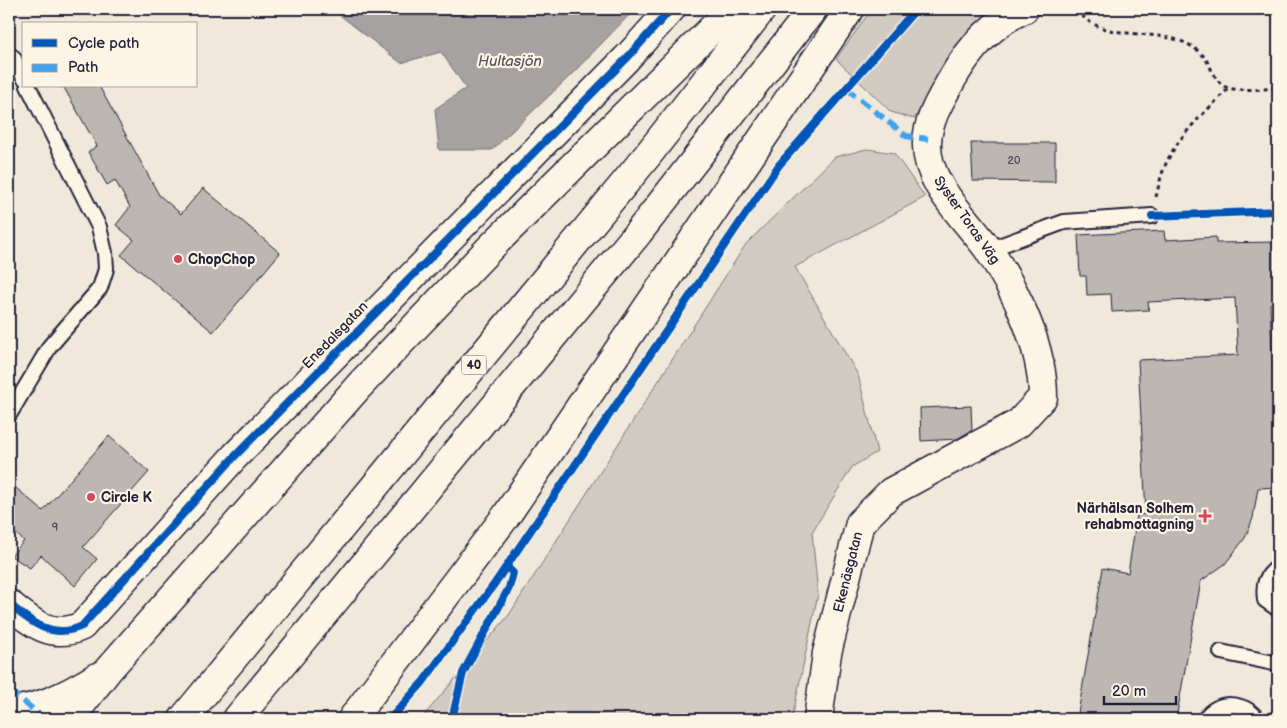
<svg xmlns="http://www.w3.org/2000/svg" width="1287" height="728" viewBox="0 0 1287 728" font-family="'Balsamiq Sans',sans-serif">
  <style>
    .green { fill: #d1cbc3; stroke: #7a767f }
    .water { fill: #a6a2a2; stroke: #716f79 }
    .building { fill: #bcb7b3; stroke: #22223b }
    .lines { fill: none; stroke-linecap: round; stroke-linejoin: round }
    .lane-casing { stroke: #22223b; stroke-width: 18 }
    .street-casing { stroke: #22223b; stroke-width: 31 }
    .secondary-casing { stroke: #22223b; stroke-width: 31 }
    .highway-casing { stroke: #22223b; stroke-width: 31 }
    .path { stroke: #22223b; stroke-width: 3; stroke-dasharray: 4 4; stroke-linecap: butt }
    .lane { stroke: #fcf5e5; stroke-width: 14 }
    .street { stroke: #fcf5e5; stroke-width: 28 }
    .secondary { stroke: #fcf5e5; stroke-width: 28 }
    .highway { stroke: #fcf5e5; stroke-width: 28 }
    .quiet { stroke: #3ea2ec; stroke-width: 6; stroke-dasharray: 12 6; stroke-linecap: butt }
    .cycleway-casing { stroke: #fcf5e5; stroke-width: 11 }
    .cycleway { stroke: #0057b8; stroke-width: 8 }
    .poi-dot { fill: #d1495b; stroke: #fcf5e5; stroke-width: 2 }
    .labels { text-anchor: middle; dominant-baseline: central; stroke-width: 4.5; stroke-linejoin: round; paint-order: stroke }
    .number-label { font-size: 11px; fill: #484759 }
    .shield { fill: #fcf5e5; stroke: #63616e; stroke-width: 1 }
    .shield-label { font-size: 12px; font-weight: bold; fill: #22223b }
    .street-label { font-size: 14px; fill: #22223b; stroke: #fcf5e5 }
    .poi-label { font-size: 14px; font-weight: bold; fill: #22223b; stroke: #fcf5e5; text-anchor: start }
    .water-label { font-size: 15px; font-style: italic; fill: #575564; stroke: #fcf5e5 }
  </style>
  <rect width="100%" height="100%" fill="#efe8db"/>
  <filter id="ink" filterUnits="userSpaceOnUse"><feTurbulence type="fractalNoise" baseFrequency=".02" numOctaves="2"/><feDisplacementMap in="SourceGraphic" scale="10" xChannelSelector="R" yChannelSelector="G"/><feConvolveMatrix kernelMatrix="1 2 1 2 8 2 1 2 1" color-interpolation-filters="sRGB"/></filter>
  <g filter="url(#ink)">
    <g class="green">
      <polygon points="872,9 994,9 968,32 914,119 891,112 836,59"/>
      <polygon points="867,149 894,153 925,197 795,267 858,375 877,452 852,467 812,532 818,594 792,719 421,719 509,615 746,244 835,157"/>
    </g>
    <polygon class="water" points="332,9 635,9 571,75 492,150 439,150 435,109 466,88 441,52 401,63"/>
    <g class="building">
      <polygon points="63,86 99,86 159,195 181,214 203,188 280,253 213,332 121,255 134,240 116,225 130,207 115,180 107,185 88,152 97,146"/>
      <polygon points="971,143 1055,143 1055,182 973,181"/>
      <polygon points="1164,231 1165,240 1216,237 1216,243 1278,242 1278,304 1270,304 1278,487 1258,488 1253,518 1245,538 1225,564 1201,581 1176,719 1077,719 1103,568 1128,573 1137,515 1146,514 1138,360 1238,355 1235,298 1148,302 1149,310 1112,312 1111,294 1087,295 1086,276 1080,276 1078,235"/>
      <polygon points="971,406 972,430 957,439 921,441 920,408"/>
      <polygon points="109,436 149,472 83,547 97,559 75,586 41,555 30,568 11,556 24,541 9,527 9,482 43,511"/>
    </g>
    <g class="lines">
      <g class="lane-casing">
        <g id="lane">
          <polyline points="13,57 24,78"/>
          <polyline points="988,250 1064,222 1152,216"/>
          <polyline points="9,415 50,346 100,288 106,269 105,253 99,227 28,86"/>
          <path d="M1278 567C1265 577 1263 584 1265 600L1278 609"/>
          <polyline points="1221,652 1278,664"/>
          <path d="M1205 719C1216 700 1245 701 1257 719"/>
        </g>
      </g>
      <g class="street-casing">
        <path id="street" d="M818 719 827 653 860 523 891 492 1019 423 1043 397C1043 347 1016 290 988 249 966 218 925 184 927 142 928 119 941 99 952 79 969 49 992 23 1024 9"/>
      </g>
      <g class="secondary-casing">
        <path id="secondary" d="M9 604C32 623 52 640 82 626L235 456 627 58 671 9"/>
      </g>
      <g class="highway-casing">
        <g id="highway">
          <path d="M9 711C41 709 69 694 97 677"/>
          <polyline points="70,719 108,670 359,386 490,248 732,9"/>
          <polyline points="183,719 647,156 762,9"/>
          <polyline points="237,719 638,233 813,9"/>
          <polyline points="352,719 506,516 850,9"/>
        </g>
      </g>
      <g class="path">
        <path d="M1077 9C1095 38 1140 31 1169 38 1182 40 1198 48 1205 58 1212 68 1215 83 1228 88 1239 91 1266 89 1278 88"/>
        <path d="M1156 197C1158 189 1160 179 1163 171 1175 137 1205 113 1229 88"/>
      </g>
      <use href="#lane" class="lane"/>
      <use href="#street" class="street"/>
      <use href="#secondary" class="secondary"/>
      <use href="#highway" class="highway"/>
      <g class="quiet">
        <polyline points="846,88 906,136 928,139"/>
        <polyline points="9,690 45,719"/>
      </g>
      <g class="cycleway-casing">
        <g id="cycleway">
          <polyline points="1152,216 1278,211"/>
          <path d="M9 604C32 623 52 640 82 626L235 456 627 58 671 9"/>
          <polyline points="390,719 423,682 495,583 779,165 916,9"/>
          <polyline points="452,719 463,673 509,588 513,573 507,567"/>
        </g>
      </g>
      <use href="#cycleway" class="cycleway"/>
    </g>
  </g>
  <g class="poi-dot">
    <circle cx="178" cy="259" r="5"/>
    <circle cx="91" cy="497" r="5"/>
    <path d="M1202.5 508.5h5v5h5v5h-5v5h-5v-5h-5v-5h5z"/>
  </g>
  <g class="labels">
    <g class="number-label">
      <text x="1014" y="160">20</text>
      <text x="55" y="527">9</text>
    </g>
    <rect class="shield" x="461.5" y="355.5" width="25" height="19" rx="4"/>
    <g class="shield-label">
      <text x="474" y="365">40</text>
    </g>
    <g class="street-label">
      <text transform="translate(967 220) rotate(55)">Syster Toras Väg</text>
      <text transform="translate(335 335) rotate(-46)">Enedalsgatan</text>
      <text transform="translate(848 572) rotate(-76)">Ekenäsgatan</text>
    </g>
    <g class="poi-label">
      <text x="188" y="259">ChopChop</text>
      <text x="101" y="497">Circle K</text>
      <text x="1194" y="508" text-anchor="end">Närhälsan Solhem<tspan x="1194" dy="16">rehabmottagning</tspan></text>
    </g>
    <g class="water-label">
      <text x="510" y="61">Hultasjön</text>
    </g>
  </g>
  <rect width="1287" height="728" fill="none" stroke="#fcf5e5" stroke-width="30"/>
  <rect x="15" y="15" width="1257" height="698" fill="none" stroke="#22223b" stroke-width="2" filter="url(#ink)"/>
  <rect x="22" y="22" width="175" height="65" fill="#fcf5e5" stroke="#a5a1a1"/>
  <rect x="32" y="39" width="25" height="8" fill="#0057b8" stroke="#a5a1a1"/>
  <text x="68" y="48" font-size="15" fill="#22223b">Cycle path</text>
  <rect x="32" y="64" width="25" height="8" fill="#3ea2ec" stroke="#a5a1a1"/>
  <text x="68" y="72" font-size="15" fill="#22223b">Path</text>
  <path d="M1104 696v8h72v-8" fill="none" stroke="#22223b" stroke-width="2.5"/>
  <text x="1112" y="696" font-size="15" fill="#22223b" stroke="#fcf5e5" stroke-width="4" paint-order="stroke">20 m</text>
</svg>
